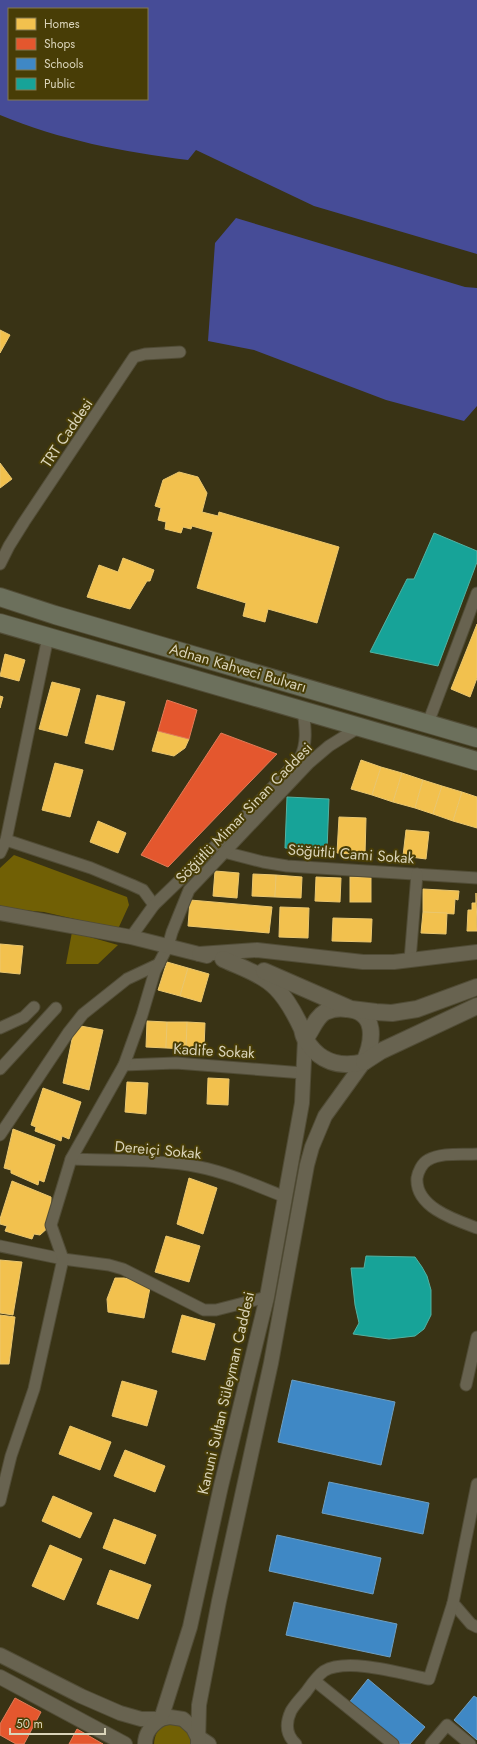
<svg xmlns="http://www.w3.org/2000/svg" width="477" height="1744" viewBox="0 0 477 1744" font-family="Jost,sans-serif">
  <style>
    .green { fill: #716005 }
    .water { fill: #464c97; fill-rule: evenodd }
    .homes { fill: #f2c14e; stroke: #ebc76e }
    .shops { fill: #e4572e; stroke: #e17c58 }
    .schools { fill: #3f88c5; stroke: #6e9fc2 }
    .public { fill: #17a398; stroke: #52b2a2 }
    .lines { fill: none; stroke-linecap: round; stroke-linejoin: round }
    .minor-casing { stroke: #514c36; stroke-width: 13 }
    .tertiary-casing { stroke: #514c36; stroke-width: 16 }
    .secondary-casing { stroke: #514c36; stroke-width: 18 }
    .trunk-casing { stroke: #514c36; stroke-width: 20 }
    .minor { stroke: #686350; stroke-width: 11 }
    .tertiary { stroke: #686350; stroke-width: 14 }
    .secondary { stroke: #686350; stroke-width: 16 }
    .trunk { stroke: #6c705c; stroke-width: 18 }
    .labels { text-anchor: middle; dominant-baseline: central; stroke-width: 4; stroke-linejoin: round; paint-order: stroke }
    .street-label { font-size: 15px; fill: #dad4ba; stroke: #483d06 }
  </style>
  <rect width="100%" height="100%" fill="#393315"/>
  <g class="green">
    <polygon points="14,855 127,897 129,905 118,929 44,912 0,908 0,868"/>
    <polygon points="72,932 118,945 98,964 66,964"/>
    <path d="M178 1723 188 1729 193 1744H154C155 1728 164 1724 178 1723Z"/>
  </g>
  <g class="water">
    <path d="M0 0H477V254L314 206 196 150 188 160C123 152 60 140 0 115ZM9 9H147V99H9Z"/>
    <polygon points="236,218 465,287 477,288 477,406 464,421 386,400 254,350 208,341 215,243"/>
  </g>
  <g class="homes">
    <polygon points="0,330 10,335 0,353"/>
    <polygon points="0,463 12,479 0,488"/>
    <polygon points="179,472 198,477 207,493 202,512 218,516 219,512 339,547 317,623 268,609 265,622 243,616 246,603 197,588 213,532 192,526 191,529 183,527 181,533 165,529 166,522 158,520 161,508 155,506 163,480"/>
    <polygon points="123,558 154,570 150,581 147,581 130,609 87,597 99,565 118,572"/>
    <polygon points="477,624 477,678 470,697 451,689"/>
    <polygon points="5,654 25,660 19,681 0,676"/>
    <polygon points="52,682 80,689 67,736 39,729"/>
    <polygon points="97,695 125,702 113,750 85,743"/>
    <polygon points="0,696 3,697 0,708"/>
    <polygon points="158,731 189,739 185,748 174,756 152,751"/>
    <polygon points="361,760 381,767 372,795 351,789"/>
    <polygon points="55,763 83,770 70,817 42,810"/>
    <polygon points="381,767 402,773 393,802 372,795"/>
    <polygon points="402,773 423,780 415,808 393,802"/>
    <polygon points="423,780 442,786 433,814 415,808"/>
    <polygon points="442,786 462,792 453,821 433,814"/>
    <polygon points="462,792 477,797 477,828 453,821"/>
    <polygon points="339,817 366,818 365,855 337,853"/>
    <polygon points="98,821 126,833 118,853 90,842"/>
    <polygon points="406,830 429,832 426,859 403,856"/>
    <polygon points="215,871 239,873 237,898 213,896"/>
    <polygon points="253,874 276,875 275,897 252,896"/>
    <polygon points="276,875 302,877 301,898 275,897"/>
    <polygon points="316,877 341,878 340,902 315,901"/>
    <rect x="350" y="877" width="21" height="25"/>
    <polygon points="423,889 459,891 458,900 455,899 454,914 423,912"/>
    <polygon points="476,893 477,931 467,931 468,910 472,910 472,903 476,903"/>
    <polygon points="190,900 272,907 269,933 188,926"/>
    <polygon points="280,907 309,908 308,938 279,937"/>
    <polygon points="423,912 447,913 446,934 421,933"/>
    <polygon points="333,918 372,919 371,942 332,941"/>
    <polygon points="0,944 23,946 20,974 0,972"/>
    <polygon points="167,962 188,968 180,996 158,990"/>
    <polygon points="188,968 209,974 201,1002 180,996"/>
    <polygon points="147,1021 167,1022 166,1048 146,1047"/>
    <polygon points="167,1022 187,1022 186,1049 166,1048"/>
    <polygon points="187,1022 205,1023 204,1049 186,1049"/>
    <polygon points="75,1025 103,1030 89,1090 63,1083"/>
    <polygon points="208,1078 229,1079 228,1105 207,1104"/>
    <polygon points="127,1082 148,1083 146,1114 125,1112"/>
    <polygon points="43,1088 81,1102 69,1139 62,1136 61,1141 35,1131 36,1127 31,1125"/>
    <polygon points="13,1129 55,1145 44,1182 39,1180 38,1185 11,1173 11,1170 4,1168"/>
    <polygon points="189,1178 217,1188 203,1234 177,1224"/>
    <polygon points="12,1181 51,1197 51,1225 40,1235 34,1234 32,1239 5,1231 7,1226 0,1224 0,1219"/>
    <polygon points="166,1236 200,1246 189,1282 155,1272"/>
    <polygon points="0,1260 22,1262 13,1315 0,1313"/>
    <polygon points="115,1278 124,1278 148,1283 150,1288 144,1318 108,1312 107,1299"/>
    <polygon points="0,1315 15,1317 9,1364 0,1364"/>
    <polygon points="182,1315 215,1324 205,1360 172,1352"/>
    <polygon points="122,1381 157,1391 147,1426 112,1416"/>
    <polygon points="70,1426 111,1442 100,1470 59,1454"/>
    <polygon points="125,1450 165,1466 155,1492 114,1476"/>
    <polygon points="53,1496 92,1513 80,1538 42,1521"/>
    <polygon points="114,1519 156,1535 145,1564 103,1548"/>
    <polygon points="50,1545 82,1559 64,1600 32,1586"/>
    <polygon points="110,1570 151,1585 138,1619 97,1604"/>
  </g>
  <g class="shops">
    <polygon points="167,700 197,710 189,739 158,731"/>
    <polygon points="221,733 277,754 168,867 141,855"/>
    <polygon points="15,1698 41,1712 24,1744 16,1744 0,1735 0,1724"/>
    <polygon points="77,1729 103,1744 69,1744"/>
  </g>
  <g class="schools">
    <polygon points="292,1380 395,1402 381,1465 278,1442"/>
    <polygon points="329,1482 429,1503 423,1534 322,1513"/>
    <polygon points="277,1535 381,1558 373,1594 269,1571"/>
    <polygon points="294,1602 397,1624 390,1657 286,1635"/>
    <polygon points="368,1679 425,1727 410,1744 396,1744 348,1704"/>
    <polygon points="474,1696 477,1698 477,1740 454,1720"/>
  </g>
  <g class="public">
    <polygon points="434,533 477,551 477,562 438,666 370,652 407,579 414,579"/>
    <polygon points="287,797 329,799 327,850 285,848"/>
    <polygon points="366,1256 415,1257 422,1267 427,1276 431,1290 431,1315 424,1329 415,1336 389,1339 353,1334 359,1323 355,1305 351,1268 364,1268"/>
  </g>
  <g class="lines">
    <g class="minor-casing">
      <g id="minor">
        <polyline points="0,564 9,546 24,522 134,357 145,354 180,352"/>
        <polyline points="428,723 477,593"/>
        <polyline points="6,840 91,868 132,885 143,890 154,905"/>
        <polyline points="224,852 263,862 287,866 477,878"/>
        <polyline points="0,853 6,840 48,637"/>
        <path d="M131 937 154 905 238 824 300 758C308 742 305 726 303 710"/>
        <polyline points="410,960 417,874"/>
        <polyline points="0,1028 24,1017 34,1007"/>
        <polyline points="124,1065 176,1063 303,1073"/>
        <polyline points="0,1069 56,1008"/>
        <polyline points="0,1135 68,1033 83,1014 127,979 159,964"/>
        <path d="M477 1154C462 1155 442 1152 428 1160 422 1163 418 1172 417 1178 415 1207 455 1220 477 1228"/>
        <path d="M71 1159C112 1161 158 1159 199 1167 229 1173 257 1186 285 1197"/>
        <polyline points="0,1246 63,1259 109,1265 123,1269 204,1310 216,1310 267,1297"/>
        <polyline points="466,1385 477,1337"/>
        <polyline points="0,1501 11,1456 34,1389 63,1259 51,1225 71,1159 124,1065 142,1015 155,971 168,946 172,932 189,890 309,763 329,746 361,726"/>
        <polyline points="453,1603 471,1624 477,1627"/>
        <polyline points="315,1681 393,1744"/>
        <path d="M296 1744C286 1735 285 1724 291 1711 295 1704 301 1698 306 1692 311 1685 317 1676 324 1671 348 1657 403 1674 429 1679L453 1603 477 1484"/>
        <polyline points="431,1744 447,1725 470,1744"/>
      </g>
    </g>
    <g class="tertiary-casing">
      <g id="tertiary">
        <polyline points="0,913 131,937 207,956"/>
        <polyline points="199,954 257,950 363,962 394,962 477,952"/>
        <polyline points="0,1655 81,1696 120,1713 141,1719 161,1719 170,1717 183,1719 193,1728 197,1736 209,1744"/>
        <polyline points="0,1677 125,1744"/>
        <path d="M145 1744C145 1732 152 1725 161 1719L190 1627 221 1486 267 1297 302 1103 305 1039"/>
        <polyline points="198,1744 199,1705 219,1601 271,1363 307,1165 312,1147 325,1116 364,1062"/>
      </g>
    </g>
    <g class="secondary-casing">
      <g id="secondary">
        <path d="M223 959C240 967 262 974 276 988 287 999 295 1014 302 1029 303 1033 303 1037 306 1040 319 1062 340 1068 364 1062 373 1042 378 1011 347 1009 340 1008 331 1009 325 1012 315 1018 312 1031 305 1039"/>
        <polyline points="264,971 351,1009 376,1012 392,1013 417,1009 477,987"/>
        <polyline points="364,1062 381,1051 477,1006"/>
      </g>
    </g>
    <g class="trunk-casing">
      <g id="trunk">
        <polyline points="0,597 55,615 477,738"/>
        <polyline points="0,623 477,761"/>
      </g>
    </g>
    <use href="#minor" class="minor"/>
    <use href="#tertiary" class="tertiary"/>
    <use href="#secondary" class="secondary"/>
    <use href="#trunk" class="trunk"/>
  </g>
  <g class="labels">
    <g class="street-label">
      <text transform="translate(67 433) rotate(-56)">TRT Caddesi</text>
      <text transform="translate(238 668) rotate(16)">Adnan Kahveci Bulvarı</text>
      <text transform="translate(244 813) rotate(-46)">Söğütlü Mimar Sinan Caddesi</text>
      <text transform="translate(351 854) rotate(4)">Söğütlü Cami Sokak</text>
      <text transform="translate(214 1051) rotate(3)">Kadife Sokak</text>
      <text transform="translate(158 1150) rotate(5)">Dereiçi Sokak</text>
      <text transform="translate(226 1393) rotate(-77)">Kanuni Sultan Süleyman Caddesi</text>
    </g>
  </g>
  <rect x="8" y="8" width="140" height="92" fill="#483d06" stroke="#82794e"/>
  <rect x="16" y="18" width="20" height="12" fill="#f2c14e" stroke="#82794e"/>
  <text x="44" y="28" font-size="12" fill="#dad4ba">Homes</text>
  <rect x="16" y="38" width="20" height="12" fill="#e4572e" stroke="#82794e"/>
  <text x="44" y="48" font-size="12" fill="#dad4ba">Shops</text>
  <rect x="16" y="58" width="20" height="12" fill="#3f88c5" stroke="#82794e"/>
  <text x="44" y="68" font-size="12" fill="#dad4ba">Schools</text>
  <rect x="16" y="78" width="20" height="12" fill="#17a398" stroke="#82794e"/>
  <text x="44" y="88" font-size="12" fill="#dad4ba">Public</text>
  <path d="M10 1728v6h95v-6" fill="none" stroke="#dad4ba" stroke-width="2"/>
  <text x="16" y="1728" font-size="12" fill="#dad4ba" stroke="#483d06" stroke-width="3" paint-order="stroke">50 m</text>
</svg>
